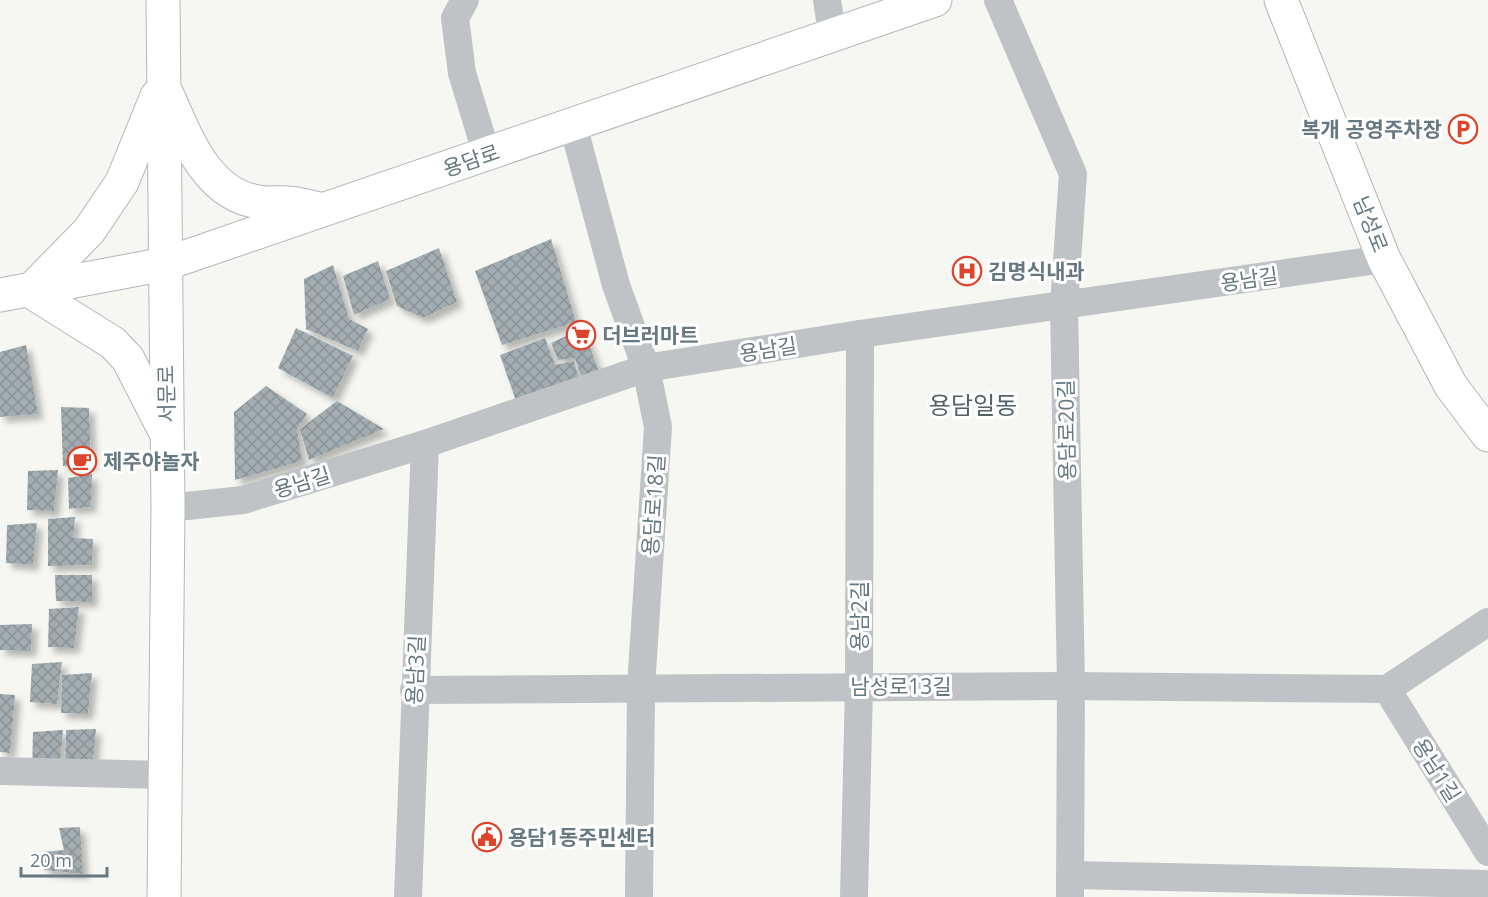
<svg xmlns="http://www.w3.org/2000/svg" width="1488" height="897" viewBox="0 0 1488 897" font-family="'Open Sans','Noto Sans KR',sans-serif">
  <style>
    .building { fill: url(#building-cross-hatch); filter: url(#shadow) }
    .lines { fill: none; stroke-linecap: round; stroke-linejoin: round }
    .secondary-casing { stroke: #b1b7bb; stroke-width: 35 }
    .street { stroke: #bfc3c6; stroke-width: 28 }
    .secondary { stroke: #fff; stroke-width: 33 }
    .labels { text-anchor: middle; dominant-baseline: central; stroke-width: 6; stroke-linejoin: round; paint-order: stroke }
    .poi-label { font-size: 21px; font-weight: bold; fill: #667882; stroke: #fff; text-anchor: start }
    .street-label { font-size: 21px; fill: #667882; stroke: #fff }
    .quarter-label { font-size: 24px; fill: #546168; stroke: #fff }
  </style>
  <defs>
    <pattern id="building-cross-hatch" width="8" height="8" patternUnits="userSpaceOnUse" patternTransform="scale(1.5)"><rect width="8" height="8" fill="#a3adb1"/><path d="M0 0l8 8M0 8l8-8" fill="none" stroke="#899295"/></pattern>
    <filter id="shadow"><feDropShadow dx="5.5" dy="5.5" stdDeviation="3" flood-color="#0004"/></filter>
  </defs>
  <rect width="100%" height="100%" fill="#f6f6f2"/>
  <g class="building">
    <polygon points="551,239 576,322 502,345 475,271"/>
    <polygon points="439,248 457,302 423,318 397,306 386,271"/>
    <polygon points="378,261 390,299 354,315 343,276"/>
    <polygon points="333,265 349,319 368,329 358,351 306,329 304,279"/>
    <polygon points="296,328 353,356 333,398 278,368"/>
    <polygon points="583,328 599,372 582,379 575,358 558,360 551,343"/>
    <polygon points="545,338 555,365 574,361 579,380 516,401 500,355"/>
    <polygon points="26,345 38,414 0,417 0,352"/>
    <polygon points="266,386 307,414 297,429 302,461 235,480 234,412"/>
    <polygon points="337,401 384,429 309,460 300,429"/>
    <polygon points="61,407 89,408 91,465 63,466"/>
    <polygon points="58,470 54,511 27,510 28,471"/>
    <polygon points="92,474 91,507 69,509 68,478"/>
    <polygon points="75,517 73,538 93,539 92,565 48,566 48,519"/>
    <polygon points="37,523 33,565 6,563 7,525"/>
    <polygon points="55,575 92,575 92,602 56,601"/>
    <polygon points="79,607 74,648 48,647 49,609"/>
    <polygon points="32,624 31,651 0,650 0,625"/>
    <polygon points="62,662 57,704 30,702 32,664"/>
    <polygon points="92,673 88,714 61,713 62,675"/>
    <polygon points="0,694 15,695 10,753 0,752"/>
    <polygon points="96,729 92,770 65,769 66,730"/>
    <polygon points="63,730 59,772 32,771 33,732"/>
    <polygon points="80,827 83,874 44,870 43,852 64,850 59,828"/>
  </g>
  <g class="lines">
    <g class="secondary-casing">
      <g id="secondary">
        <polyline points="163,0 168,508 164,897"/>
        <polyline points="1281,0 1384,259 1451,386 1488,435"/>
        <path d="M167 94C186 136 206 195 259 202 268 204 278 202 287 203 298 203 309 207 319 209"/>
        <polyline points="157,96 122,182 89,231 30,291 113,343 128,359 164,429"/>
        <polyline points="0,295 165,264 935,0"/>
      </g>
    </g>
    <g class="street">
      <polyline points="465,0 455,18 462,73 487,155"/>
      <polyline points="827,0 832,33"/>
      <polyline points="998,0 1073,174 1064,305 1071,686 1070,897"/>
      <polyline points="573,125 616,285 646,368 658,427 641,687 639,897"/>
      <polyline points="168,508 243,500 425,444 646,368 860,334 1384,259"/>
      <polyline points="1387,689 1488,852"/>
      <polyline points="1387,689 1488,622"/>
      <polyline points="414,690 1071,686 1387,689"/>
      <polyline points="0,771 166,775"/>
      <polyline points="1070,875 1488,884"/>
      <polyline points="408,897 425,444"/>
      <polyline points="854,897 859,686 860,334"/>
    </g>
    <use href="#secondary" class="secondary"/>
  </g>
  <defs>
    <g id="parking-ring" transform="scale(1.5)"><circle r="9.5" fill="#fff" stroke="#dc452c" stroke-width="1.5"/><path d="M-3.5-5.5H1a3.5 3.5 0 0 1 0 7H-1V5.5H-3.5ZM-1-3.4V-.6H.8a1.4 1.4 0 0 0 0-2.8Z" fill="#dc452c"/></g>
    <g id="hospital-ring" transform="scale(1.5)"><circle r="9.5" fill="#fff" stroke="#dc452c" stroke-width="1.5"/><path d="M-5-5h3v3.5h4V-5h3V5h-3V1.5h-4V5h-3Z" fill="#dc452c"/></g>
    <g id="supermarket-ring" transform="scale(1.5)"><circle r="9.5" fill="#fff" stroke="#dc452c" stroke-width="1.5"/><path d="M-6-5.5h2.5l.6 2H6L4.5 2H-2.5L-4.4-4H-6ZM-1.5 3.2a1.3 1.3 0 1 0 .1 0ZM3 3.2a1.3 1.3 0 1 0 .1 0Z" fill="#dc452c"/></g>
    <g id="cafe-ring" transform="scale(1.5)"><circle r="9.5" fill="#fff" stroke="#dc452c" stroke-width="1.5"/><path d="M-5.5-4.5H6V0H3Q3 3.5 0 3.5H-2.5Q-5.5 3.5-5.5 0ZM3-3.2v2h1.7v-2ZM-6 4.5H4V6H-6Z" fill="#dc452c"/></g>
    <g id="civic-ring" transform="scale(1.5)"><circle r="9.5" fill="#fff" stroke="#dc452c" stroke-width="1.5"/><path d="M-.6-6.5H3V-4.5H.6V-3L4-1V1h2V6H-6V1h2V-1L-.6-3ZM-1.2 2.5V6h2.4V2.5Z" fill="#dc452c"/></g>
  </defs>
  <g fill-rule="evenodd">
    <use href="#parking-ring" x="1463" y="129"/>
    <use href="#hospital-ring" x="967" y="271"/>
    <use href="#supermarket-ring" x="581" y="335"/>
    <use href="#cafe-ring" x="82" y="461"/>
    <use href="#civic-ring" x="487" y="837"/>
  </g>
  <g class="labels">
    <g class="poi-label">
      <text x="1442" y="129" text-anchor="end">복개 공영주차장</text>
      <text x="988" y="271">김명식내과</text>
      <text x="602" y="335">더브러마트</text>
      <text x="103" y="461">제주야놀자</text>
      <text x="508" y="837">용담1동주민센터</text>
    </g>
    <g class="street-label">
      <text transform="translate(471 160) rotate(-19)">용담로</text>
      <text transform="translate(1371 224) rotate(68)">남성로</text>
      <text transform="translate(1249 279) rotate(-8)">용남길</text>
      <text transform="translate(768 349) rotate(-9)">용남길</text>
      <text transform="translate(166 394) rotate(-91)">서문로</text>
      <text transform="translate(1066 430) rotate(-91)">용담로20길</text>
      <text transform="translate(302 482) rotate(-17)">용남길</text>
      <text transform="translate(653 505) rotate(-86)">용담로18길</text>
      <text transform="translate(859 616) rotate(-90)">용남2길</text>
      <text transform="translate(415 670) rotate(-87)">용남3길</text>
      <text x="901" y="686">남성로13길</text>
      <text transform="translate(1437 770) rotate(58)">용남1길</text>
    </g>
    <g class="quarter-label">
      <text x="973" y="404">용담일동</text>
    </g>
  </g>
  <path d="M21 867v9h86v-9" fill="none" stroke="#667882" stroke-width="3"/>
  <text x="30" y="867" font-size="18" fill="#667882" stroke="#ffffff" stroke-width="4.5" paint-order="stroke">20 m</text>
</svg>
